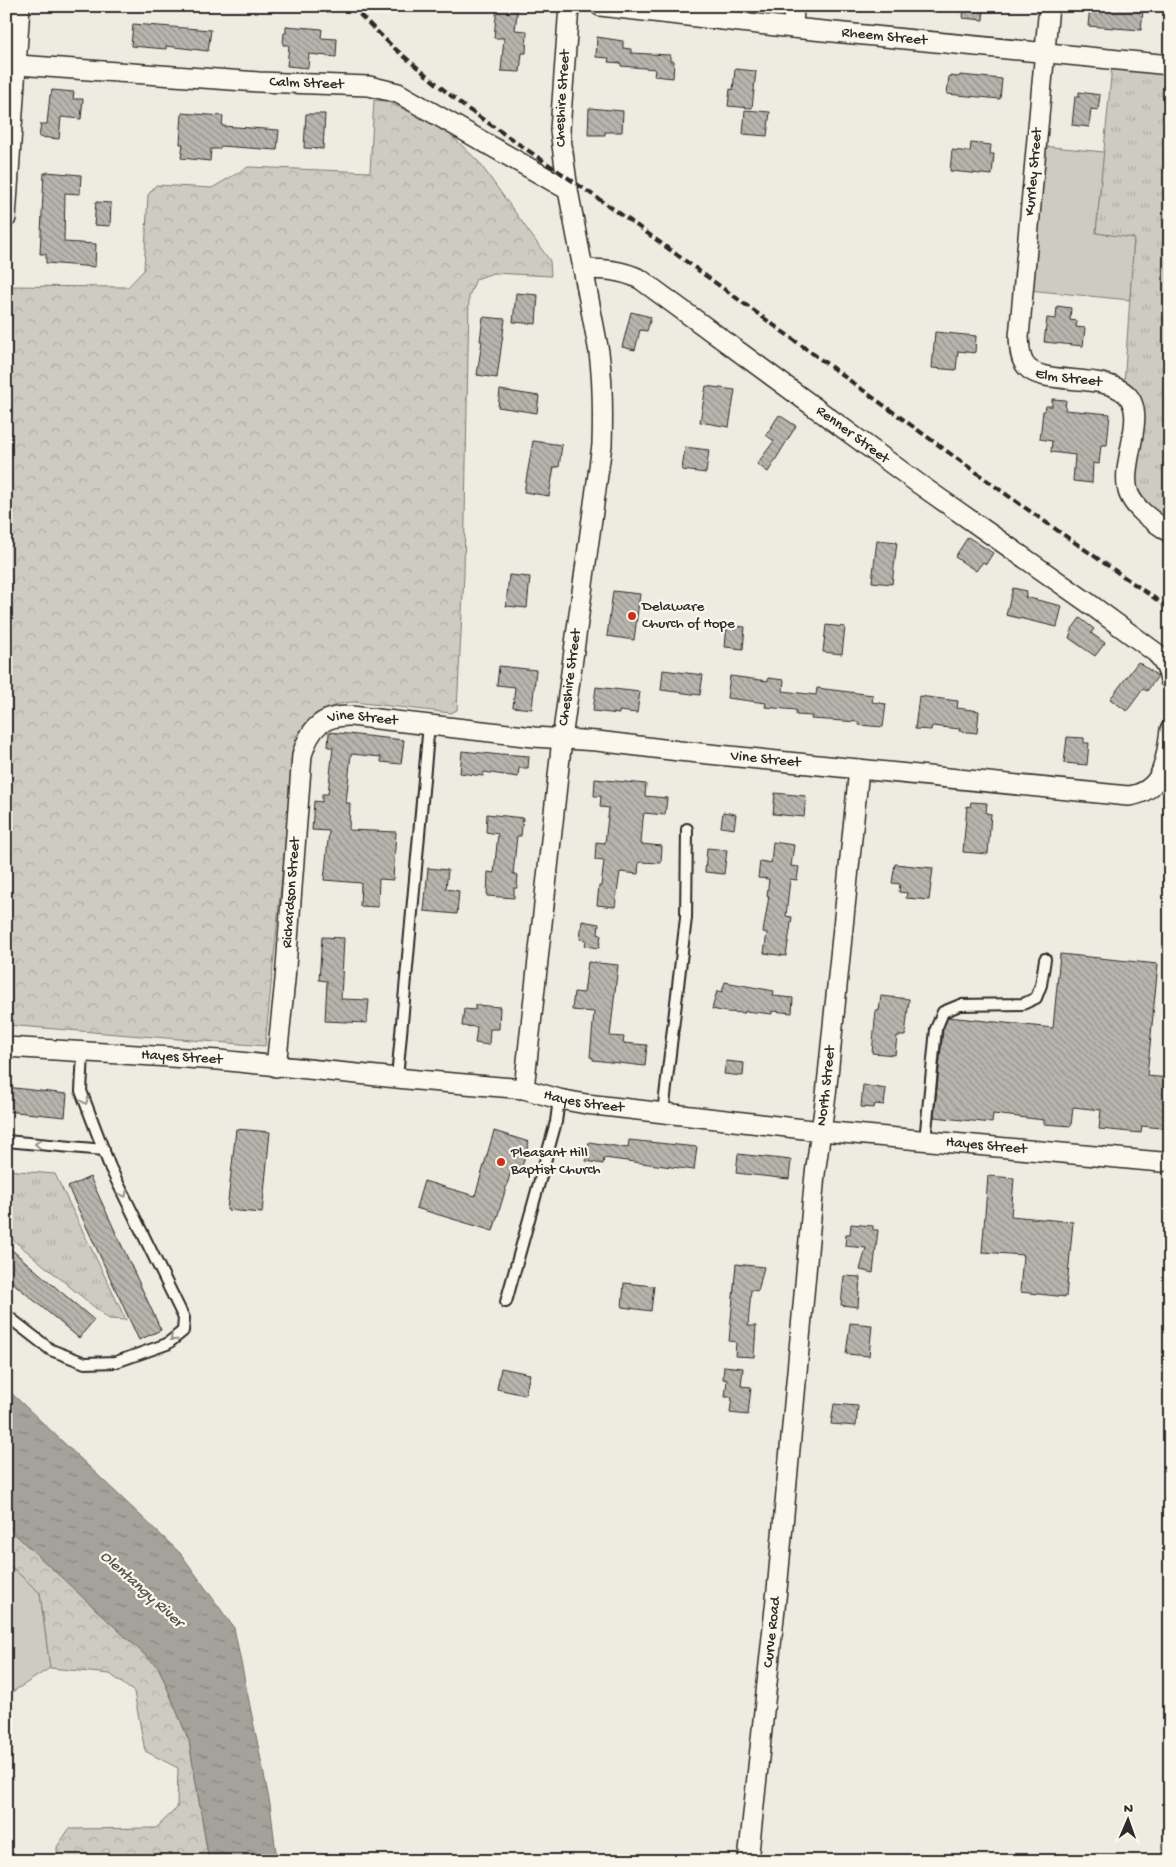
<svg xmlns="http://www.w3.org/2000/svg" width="1176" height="1867" viewBox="0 0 1176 1867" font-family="'Gochi Hand',sans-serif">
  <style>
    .green { fill: #cecbc2; stroke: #7c7b76 }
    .forest { fill: url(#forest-crowns); stroke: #7c7b76 }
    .park { fill: url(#park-tufts); stroke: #7c7b76 }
    .water { fill: url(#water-ripples); stroke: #74726e }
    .building { fill: url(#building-back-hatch); stroke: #2b2b2b }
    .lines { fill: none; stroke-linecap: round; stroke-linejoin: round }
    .lane-casing { stroke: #2b2b2b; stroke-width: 14 }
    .street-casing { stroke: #2b2b2b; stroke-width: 22 }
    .lane { stroke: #fbf7ec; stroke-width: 10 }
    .street { stroke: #fbf7ec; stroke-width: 19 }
    .rail { stroke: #2b2b2b; stroke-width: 4; stroke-dasharray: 8 4; stroke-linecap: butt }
    .oneway { stroke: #93918c }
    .poi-dot { fill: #c8321e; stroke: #fbf7ec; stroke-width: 2 }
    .labels { text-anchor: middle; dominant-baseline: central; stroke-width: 4.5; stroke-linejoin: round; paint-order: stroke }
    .street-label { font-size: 15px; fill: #2b2b2b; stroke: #fbf7ec }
    .poi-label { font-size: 15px; fill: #2b2b2b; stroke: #fbf7ec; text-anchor: start }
    .water-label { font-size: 16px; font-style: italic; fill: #555552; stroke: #fbf7ec }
  </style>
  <defs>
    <pattern id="forest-crowns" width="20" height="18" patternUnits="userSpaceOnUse" patternTransform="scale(1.25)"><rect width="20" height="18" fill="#cecbc2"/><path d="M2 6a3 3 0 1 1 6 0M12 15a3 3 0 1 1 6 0" fill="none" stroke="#b1aea7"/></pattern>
    <pattern id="park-tufts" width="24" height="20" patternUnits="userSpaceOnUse" patternTransform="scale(1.25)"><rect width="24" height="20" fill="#cecbc2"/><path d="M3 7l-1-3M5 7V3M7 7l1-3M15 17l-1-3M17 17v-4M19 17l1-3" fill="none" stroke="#b1aea7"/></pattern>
    <pattern id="water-ripples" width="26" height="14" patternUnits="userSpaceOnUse" patternTransform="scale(1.25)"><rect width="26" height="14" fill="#a4a29a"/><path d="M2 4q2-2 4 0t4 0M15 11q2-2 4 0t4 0" fill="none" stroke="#86847e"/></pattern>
    <pattern id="building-back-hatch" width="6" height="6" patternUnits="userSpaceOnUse" patternTransform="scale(1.25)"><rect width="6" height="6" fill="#b8b5ae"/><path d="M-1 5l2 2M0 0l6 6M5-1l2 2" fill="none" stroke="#96938e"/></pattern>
  </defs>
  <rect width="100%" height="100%" fill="#eeebe0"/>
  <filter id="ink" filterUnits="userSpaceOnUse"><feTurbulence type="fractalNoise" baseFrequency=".02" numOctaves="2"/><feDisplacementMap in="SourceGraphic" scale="10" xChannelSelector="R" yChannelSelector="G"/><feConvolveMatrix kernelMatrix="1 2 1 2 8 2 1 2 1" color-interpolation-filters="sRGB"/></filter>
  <g filter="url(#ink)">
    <g class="green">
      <polygon points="1042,146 1104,152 1096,233 1134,237 1130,300 1028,290"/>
      <polygon points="6,1562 40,1593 50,1668 6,1696"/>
    </g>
    <g class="forest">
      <polygon points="6,6 13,6 6,80"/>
      <path d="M374 100 386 101 440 125 478 161 550 261 551 276 493 273 476 279 469 296 464 574 457 710 451 713 354 702C329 703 311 716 296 736L265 1046 6 1025V286L128 287 144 270 148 195 156 185 212 188 248 167 370 172Z"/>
      <polygon points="6,1526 159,1668 189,1741 209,1861 57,1861 57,1847 69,1829 156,1828 177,1808 178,1768 145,1751 134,1692 110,1674 50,1668 40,1593 6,1562"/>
    </g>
    <g class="park">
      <polygon points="1112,66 1170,72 1170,528 1134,491 1124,385 1134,238 1096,233"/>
      <polygon points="6,1170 55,1174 126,1320 109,1319 6,1234"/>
    </g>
    <polygon class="water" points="6,1388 181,1554 234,1628 270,1804 277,1861 209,1861 189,1741 159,1668 6,1526"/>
    <g class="building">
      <polygon points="497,6 518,6 515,30 527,31 526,53 522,53 520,72 501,71 504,38 494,38"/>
      <polygon points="964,6 984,6 983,20 963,18"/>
      <polygon points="1090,6 1109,6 1109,9 1143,11 1141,30 1088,26"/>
      <polygon points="133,24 211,30 208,51 166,46 166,49 131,46"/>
      <polygon points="286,26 322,29 321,38 337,39 336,57 309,54 308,68 287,66 289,45 283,45 284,33 286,33"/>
      <polygon points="597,37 623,41 623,48 631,49 631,53 670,55 670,61 674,61 673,78 654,76 655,69 621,66 621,63 608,62 609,58 596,57"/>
      <polygon points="735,69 756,71 752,108 728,106 730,89 733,90"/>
      <polygon points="960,75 1002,79 1000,99 947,94 949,76 959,77"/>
      <polygon points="52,90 74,92 73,99 83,99 81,119 61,117 59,139 39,137 41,124 47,124 50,95 51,95"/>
      <polygon points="1079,92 1100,95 1098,110 1091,109 1089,127 1072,125 1075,97 1079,97"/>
      <polygon points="589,108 623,111 622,132 605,132 605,135 588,135"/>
      <polygon points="745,110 770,112 767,136 743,134"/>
      <polygon points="182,113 223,116 222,126 279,130 277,150 221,146 219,149 211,149 210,161 181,158 183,144 180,144"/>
      <polygon points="306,114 325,114 323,149 304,148"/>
      <polygon points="971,143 991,145 990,154 994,154 992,175 950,171 952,150 970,152"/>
      <polygon points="47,172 81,175 80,194 65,193 64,242 96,244 95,267 46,263 46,254 40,254 44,173 47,173"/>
      <polygon points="96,202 111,203 110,226 94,225"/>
      <polygon points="516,293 538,295 536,324 513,322"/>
      <polygon points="1057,306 1071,308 1070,320 1077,321 1076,327 1085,328 1083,346 1044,342 1047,318 1056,319"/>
      <polygon points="631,312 651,317 647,331 640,330 635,350 622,347"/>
      <polygon points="483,317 505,319 497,378 477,375 482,341 480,341"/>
      <polygon points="935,332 976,336 975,353 958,351 956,370 932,368"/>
      <polygon points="706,386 735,390 729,427 700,422"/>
      <polygon points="500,390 539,396 537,413 498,407"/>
      <polygon points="1052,399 1066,400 1065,410 1110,414 1107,445 1101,445 1099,464 1093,463 1092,483 1073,481 1075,455 1051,452 1052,441 1040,439 1043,411 1045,411 1046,406 1052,406"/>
      <polygon points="779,415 796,426 768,472 757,464 774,441 766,435"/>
      <polygon points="533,441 562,445 559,467 554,467 549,496 524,492"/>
      <polygon points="685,447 709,450 706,473 682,470"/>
      <polygon points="968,537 993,553 986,564 983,562 976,571 955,557"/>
      <polygon points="877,540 897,542 892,584 872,582"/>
      <polygon points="509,575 530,577 527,608 506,606"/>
      <polygon points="1013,588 1027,591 1025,597 1062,606 1057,627 1006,615"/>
      <polygon points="613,591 640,594 634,640 607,636"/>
      <polygon points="1080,618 1094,629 1091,633 1105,643 1095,656 1069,638 1072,629"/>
      <polygon points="727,625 745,627 743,649 725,647"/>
      <polygon points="826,625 845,627 842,654 823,652"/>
      <polygon points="1138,662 1158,676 1147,691 1143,689 1127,711 1110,699"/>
      <polygon points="499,666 536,670 532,709 513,707 515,687 497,685"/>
      <polygon points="663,670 703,675 700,695 661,690"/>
      <polygon points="730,676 768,681 768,678 784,680 783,691 816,695 817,688 873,695 872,702 886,704 883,727 859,725 859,722 811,719 812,716 796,715 796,710 765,707 766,703 727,698"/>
      <polygon points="596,687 640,692 637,713 619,711 619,714 593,711"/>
      <polygon points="919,696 958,701 957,708 979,711 977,733 959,731 960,729 932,726 931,730 915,729"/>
      <polygon points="329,732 404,740 401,764 381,762 381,757 351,754 346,803 350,803 349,830 396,832 393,880 379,879 378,907 360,906 361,883 324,880 329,831 312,830 314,801 322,802 322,794 328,794 333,747 328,747"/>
      <polygon points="1067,737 1084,738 1084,743 1089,743 1087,765 1064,763"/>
      <polygon points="462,751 501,755 501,754 529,756 528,768 519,768 518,777 484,772 483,776 460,773"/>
      <polygon points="595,779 646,784 645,796 667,798 665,815 644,813 643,819 641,844 662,846 661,863 639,862 638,874 620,872 615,907 597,905 599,886 601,886 604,861 595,860 596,842 605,843 609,808 600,807 601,796 594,796"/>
      <polygon points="775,793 806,796 804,817 773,814"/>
      <polygon points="971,802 987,803 986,813 991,814 988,854 963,852 967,806 970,807"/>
      <polygon points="723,812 736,814 734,829 721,827"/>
      <polygon points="487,814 523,818 521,836 517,836 513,874 518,875 517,888 514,888 514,898 487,896 488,872 494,873 498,834 486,832"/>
      <polygon points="773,842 794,845 791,866 799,867 797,880 790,879 786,916 792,917 786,956 764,953 767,933 763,932 769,896 767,896 769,879 758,878 760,861 771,863"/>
      <polygon points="707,848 727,850 724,874 705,872"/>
      <polygon points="895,864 933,868 929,900 906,898 907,893 899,892 900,884 892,883"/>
      <polygon points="428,868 448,870 446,889 459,891 457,914 424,911"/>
      <polygon points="582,921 599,924 598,934 601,935 599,948 585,946 586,940 580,939"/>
      <polygon points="322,937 344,938 341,999 369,1000 367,1023 325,1021 327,981 319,980"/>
      <polygon points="1060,954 1158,964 1147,1076 1170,1078 1170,1129 1142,1126 1141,1133 1099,1129 1101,1110 1073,1107 1071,1126 1044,1124 1044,1120 993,1114 992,1123 934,1117 943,1029 948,1017 1053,1028"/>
      <polygon points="588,962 618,965 610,1036 624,1037 623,1043 647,1045 645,1066 593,1060 593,1058 590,1057 594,1012 572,1010 574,992 584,993"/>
      <polygon points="725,982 774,991 773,996 793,998 792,1013 772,1011 772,1014 745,1011 745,1013 726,1012 712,1009 717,991 722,992"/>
      <polygon points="881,996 909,999 905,1036 897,1036 895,1055 872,1053 876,1010 879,1011"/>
      <polygon points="475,1005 500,1007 499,1029 490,1029 489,1045 475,1043 477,1027 462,1026 464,1009 475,1010"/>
      <polygon points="726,1061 744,1063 743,1076 724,1074"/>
      <polygon points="863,1085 886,1089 884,1105 875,1104 874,1108 861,1107"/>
      <polygon points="6,1087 67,1094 65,1117 6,1111"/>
      <polygon points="236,1129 270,1132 262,1213 227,1210"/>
      <polygon points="494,1131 529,1142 521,1170 512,1168 493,1231 416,1208 424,1181 475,1196"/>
      <polygon points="629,1140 697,1147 694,1170 604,1158 603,1164 586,1161 589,1142 628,1148"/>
      <polygon points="738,1154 791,1160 789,1179 736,1173"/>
      <polygon points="988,1176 1014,1178 1011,1216 1073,1222 1066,1297 1020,1292 1023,1255 982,1252"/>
      <polygon points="90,1177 161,1330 139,1340 68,1187"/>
      <polygon points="851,1224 873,1226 873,1230 878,1230 873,1273 860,1270 866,1248 845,1246 846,1234 850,1234"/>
      <polygon points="6,1245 94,1320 79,1338 6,1277"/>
      <polygon points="736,1264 764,1267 758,1291 751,1290 748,1326 756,1326 754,1357 735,1356 736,1342 729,1341"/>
      <polygon points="844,1276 860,1277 858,1307 841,1305"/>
      <polygon points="624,1283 654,1286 651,1311 622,1307"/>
      <polygon points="850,1323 872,1325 869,1356 846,1354"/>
      <polygon points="724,1366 743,1368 741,1386 751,1387 748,1415 730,1413 732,1397 725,1397 727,1380 723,1379"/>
      <polygon points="501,1368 530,1374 525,1395 497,1389"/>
      <polygon points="834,1404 858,1406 856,1426 831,1424"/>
    </g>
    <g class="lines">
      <g class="lane-casing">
        <g id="lane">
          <polyline points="397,1078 429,724"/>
          <polyline points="663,1113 686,918 687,829"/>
          <polyline points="6,1141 104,1150"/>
          <polyline points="925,1141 936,1029 943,1012 960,1005 1023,1004 1036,998 1041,985 1045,959"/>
          <polyline points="506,1302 556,1122 559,1099"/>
          <polyline points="6,1315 51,1350 85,1363 116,1362 167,1344 183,1331 184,1318 110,1167 81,1091 83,1053"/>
        </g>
      </g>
      <g class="street-casing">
        <g id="street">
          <path id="s1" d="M600 6 793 28 1170 65"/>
          <path id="s2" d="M1049 6 1019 337C1020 346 1019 355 1024 363 1037 388 1102 371 1126 394 1149 415 1118 465 1129 494 1136 511 1155 522 1170 533"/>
          <polyline points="793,28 794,6"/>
          <path id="s3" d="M18 65 259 82 369 86 398 93 568 190"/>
          <polyline points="6,218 20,6"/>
          <path id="s4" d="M583 269C604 269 621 270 640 279L919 484 1087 602 1155 652C1164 660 1168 668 1170 680"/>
          <path id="s5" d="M6 1047 219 1060 417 1080 524 1089 559 1099 586 1104 821 1131 1161 1162"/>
          <path id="s6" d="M276 1067 285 980 302 755C310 728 322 715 351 716L534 737 597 741 679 751 1128 796C1164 792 1166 759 1170 730"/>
          <path id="s7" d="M524 1089 562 739 602 445C603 414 603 383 599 352L568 190 560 130 569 6"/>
          <path id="s8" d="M748 1861 778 1580 815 1174 826 1095 859 769"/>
        </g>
      </g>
      <use href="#lane" class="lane"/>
      <use href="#street" class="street"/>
      <polyline class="rail" points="351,6 393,47 462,105 625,217 1014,500 1170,609"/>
    </g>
    <defs><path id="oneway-chevron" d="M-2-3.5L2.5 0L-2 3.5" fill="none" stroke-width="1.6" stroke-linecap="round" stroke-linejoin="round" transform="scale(1.25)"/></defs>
    <g class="oneway">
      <use href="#oneway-chevron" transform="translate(85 1101) rotate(69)"/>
      <use href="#oneway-chevron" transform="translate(38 1144) rotate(-175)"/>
      <use href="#oneway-chevron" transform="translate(124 1194) rotate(64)"/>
      <use href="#oneway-chevron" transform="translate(173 1338) rotate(140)"/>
    </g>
  </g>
  <g class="poi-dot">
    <circle cx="632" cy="616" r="5"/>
    <circle cx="501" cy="1162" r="5"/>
  </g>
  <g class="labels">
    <g class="street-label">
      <text stroke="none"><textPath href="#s1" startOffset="286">Rheem Street</textPath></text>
      <text stroke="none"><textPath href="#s3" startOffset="289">Calm Street</textPath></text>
      <text stroke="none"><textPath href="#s7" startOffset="999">Cheshire Street</textPath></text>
      <text transform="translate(1034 172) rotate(-85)">Kurrley Street</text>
      <text stroke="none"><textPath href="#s2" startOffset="408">Elm Street</textPath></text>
      <text stroke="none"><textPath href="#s4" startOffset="322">Renner Street</textPath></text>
      <text stroke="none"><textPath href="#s7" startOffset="414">Cheshire Street</textPath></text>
      <text stroke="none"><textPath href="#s6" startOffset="394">Vine Street</textPath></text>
      <text stroke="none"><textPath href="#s6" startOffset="799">Vine Street</textPath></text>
      <text stroke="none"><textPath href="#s6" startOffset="175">Richardson Street</textPath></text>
      <text stroke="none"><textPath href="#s5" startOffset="176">Hayes Street</textPath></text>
      <text stroke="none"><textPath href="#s8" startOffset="779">North Street</textPath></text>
      <text stroke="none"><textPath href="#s5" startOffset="581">Hayes Street</textPath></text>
      <text stroke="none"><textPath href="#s5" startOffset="986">Hayes Street</textPath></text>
      <text stroke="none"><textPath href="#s8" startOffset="230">Curve Road</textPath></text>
    </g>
    <g class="poi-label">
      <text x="642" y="607">Delaware<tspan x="642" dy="17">Church of Hope</tspan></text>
      <text x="511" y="1153">Pleasant Hill<tspan x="511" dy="17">Baptist Church</tspan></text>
    </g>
    <g class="water-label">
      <text transform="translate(141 1590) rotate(42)">Olentangy River</text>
    </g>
  </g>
  <rect width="1176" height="1867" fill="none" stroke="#fbf7ec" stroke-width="25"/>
  <rect x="12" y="12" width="1151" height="1842" fill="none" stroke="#2b2b2b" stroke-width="2" filter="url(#ink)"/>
  <g transform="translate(1128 1820) rotate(2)" stroke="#fbf7ec" stroke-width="4" paint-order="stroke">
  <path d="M0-4L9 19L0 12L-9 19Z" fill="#2b2b2b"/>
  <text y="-8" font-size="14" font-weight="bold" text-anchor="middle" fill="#2b2b2b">N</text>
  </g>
</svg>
